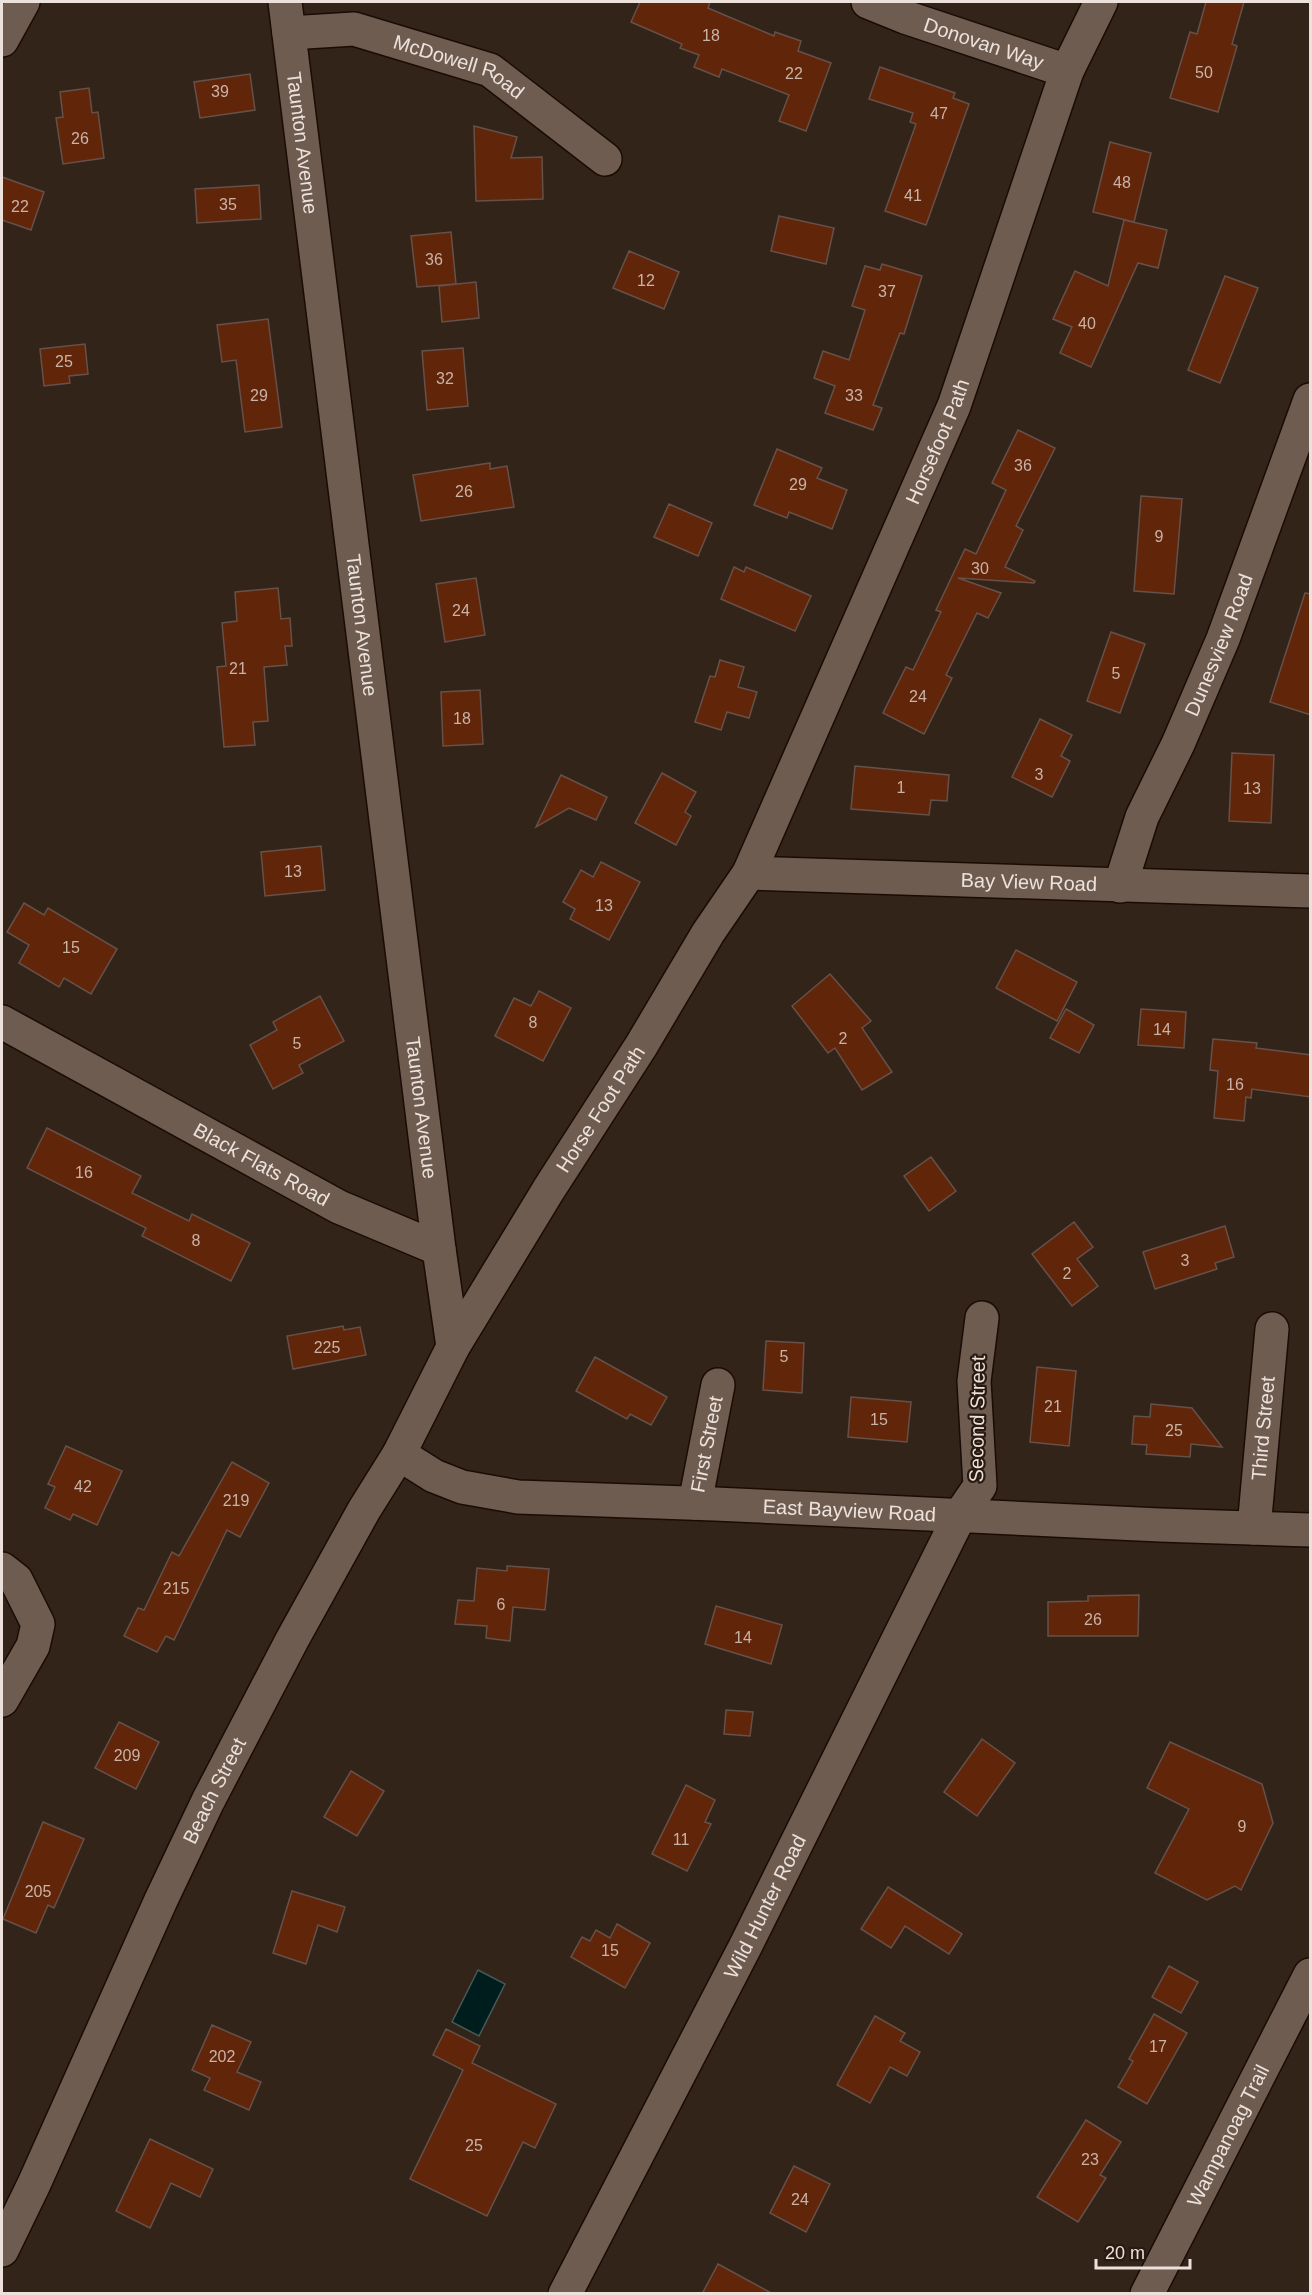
<svg xmlns="http://www.w3.org/2000/svg" width="1312" height="2295" viewBox="0 0 1312 2295" font-family="Arial,sans-serif">
  <style>
    .water { fill: #001d1d; stroke: #475856; stroke-width: 1.5 }
    .building { fill: #61250a; stroke: #65514a; stroke-width: 1.5 }
    .lines { fill: none; stroke-linecap: round; stroke-linejoin: round }
    .minor-casing { stroke: #1a0c05; stroke-width: 36 }
    .minor { stroke: #6e5c51; stroke-width: 33 }
    .labels { text-anchor: middle; dominant-baseline: central; stroke-width: 4.5; stroke-linejoin: round; paint-order: stroke }
    .number-label { font-size: 16px; fill: #c9b3a7 }
    .street-label { font-size: 20px; fill: #ece2db; stroke: #291a11 }
  </style>
  <rect width="100%" height="100%" fill="#33241a"/>
  <polygon class="water" points="478,1970 505,1984 479,2036 452,2022"/>
  <g class="building">
    <polygon points="640,2 710,2 708,8 774,36 775,32 801,41 798,51 831,63 806,131 779,121 789,95 722,69 719,77 694,67 699,55 680,48 682,44 631,22"/>
    <polygon points="1206,2 1244,2 1232,44 1237,46 1218,112 1170,98 1190,32 1197,34"/>
    <polygon points="880,67 955,93 953,98 969,104 926,225 885,211 916,124 910,122 913,113 869,99"/>
    <polygon points="250,74 255,110 200,118 194,82"/>
    <polygon points="89,88 92,113 98,112 104,158 63,164 56,118 63,117 60,92"/>
    <polygon points="474,126 517,137 511,158 542,157 543,199 476,201"/>
    <polygon points="1110,142 1151,153 1134,222 1093,212"/>
    <polygon points="2,177 44,192 31,230 2,220"/>
    <polygon points="259,185 261,219 197,223 195,189"/>
    <polygon points="779,216 834,228 826,264 771,251"/>
    <polygon points="1124,220 1167,230 1158,268 1138,263 1091,367 1060,353 1072,327 1053,319 1075,271 1108,286"/>
    <polygon points="451,232 456,284 417,287 411,236"/>
    <polygon points="629,251 679,272 664,309 613,288"/>
    <polygon points="882,264 922,276 904,334 900,333 873,405 882,408 873,430 825,413 835,386 814,378 823,351 849,360 865,310 852,306 865,266 880,270"/>
    <polygon points="1225,276 1258,288 1220,383 1188,370"/>
    <polygon points="476,282 479,318 442,322 439,286"/>
    <polygon points="268,319 282,427 245,432 236,360 222,362 217,325"/>
    <polygon points="85,344 88,374 69,376 70,383 44,386 40,349"/>
    <polygon points="463,348 468,406 427,410 422,351"/>
    <polygon points="1018,430 1055,448 1016,526 1023,530 1005,567 1035,581 1034,583 958,578 1001,593 988,618 977,613 946,675 952,678 924,734 883,713 906,667 913,670 941,612 936,610 965,549 976,554 1006,490 992,483"/>
    <polygon points="777,449 822,468 817,478 847,490 832,529 789,512 787,518 754,505"/>
    <polygon points="490,463 490,469 507,466 514,507 421,521 413,475"/>
    <polygon points="1141,496 1182,499 1174,594 1134,591"/>
    <polygon points="669,504 712,523 698,556 654,537"/>
    <polygon points="734,567 744,572 746,567 811,596 795,631 721,599"/>
    <polygon points="476,578 485,635 445,642 436,584"/>
    <polygon points="278,588 281,619 290,618 292,646 285,646 287,665 264,667 268,721 253,722 255,745 224,747 217,667 226,666 222,623 237,621 235,592"/>
    <polygon points="1305,593 1311,594 1311,715 1270,702"/>
    <polygon points="1111,632 1145,644 1120,713 1087,701"/>
    <polygon points="720,660 744,667 738,687 757,692 749,718 727,712 721,730 695,722 710,676 715,677"/>
    <polygon points="480,690 483,744 443,746 441,692"/>
    <polygon points="1040,719 1072,735 1061,756 1070,761 1052,797 1012,777"/>
    <polygon points="1232,753 1274,755 1271,823 1229,821"/>
    <polygon points="855,766 949,775 947,801 931,800 929,815 851,809"/>
    <polygon points="662,773 696,792 685,812 691,816 676,845 635,823"/>
    <polygon points="561,775 607,797 596,820 569,808 536,827"/>
    <polygon points="321,846 325,890 265,896 261,852"/>
    <polygon points="601,862 640,882 609,940 570,919 575,909 563,902 581,870 593,877"/>
    <polygon points="24,903 44,915 48,908 117,949 91,994 64,978 59,987 19,963 29,945 7,932"/>
    <polygon points="1016,950 1077,982 1057,1021 996,988"/>
    <polygon points="830,974 871,1021 862,1028 892,1072 862,1090 835,1048 828,1053 792,1006"/>
    <polygon points="539,991 571,1008 543,1061 495,1036 514,998 531,1006"/>
    <polygon points="320,996 344,1041 299,1065 303,1073 273,1089 250,1045 277,1030 273,1022"/>
    <polygon points="1066,1009 1094,1025 1079,1053 1050,1038"/>
    <polygon points="1141,1009 1186,1012 1184,1048 1138,1045"/>
    <polygon points="1213,1039 1257,1043 1256,1048 1311,1055 1311,1097 1252,1089 1251,1098 1246,1097 1244,1121 1214,1118 1218,1071 1210,1070"/>
    <polygon points="47,1128 141,1176 132,1193 189,1221 192,1214 250,1243 231,1281 142,1236 146,1228 27,1168"/>
    <polygon points="931,1157 956,1191 929,1211 904,1176"/>
    <polygon points="1074,1222 1093,1247 1077,1259 1098,1286 1072,1306 1032,1254"/>
    <polygon points="1225,1226 1234,1257 1215,1263 1217,1269 1155,1289 1143,1252"/>
    <polygon points="343,1326 344,1330 360,1327 366,1355 293,1369 287,1336"/>
    <polygon points="766,1341 804,1343 802,1393 763,1390"/>
    <polygon points="595,1357 667,1397 651,1425 630,1414 627,1419 576,1391"/>
    <polygon points="1037,1367 1076,1371 1069,1446 1030,1442"/>
    <polygon points="851,1397 911,1402 907,1442 848,1437"/>
    <polygon points="1151,1404 1192,1408 1222,1447 1191,1444 1190,1457 1146,1454 1147,1445 1132,1444 1134,1416 1150,1417"/>
    <polygon points="66,1446 122,1471 97,1525 73,1514 70,1520 45,1508 55,1487 48,1484"/>
    <polygon points="232,1462 269,1483 240,1537 227,1530 174,1640 166,1636 157,1652 124,1636 138,1608 144,1610 172,1552 179,1556"/>
    <polygon points="507,1566 549,1569 545,1610 513,1607 510,1641 486,1638 487,1626 455,1624 458,1600 474,1601 477,1568 507,1571"/>
    <polygon points="1139,1595 1138,1636 1048,1636 1048,1602 1088,1601 1088,1596"/>
    <polygon points="716,1606 782,1625 771,1664 705,1644"/>
    <polygon points="726,1710 753,1712 750,1736 724,1734"/>
    <polygon points="119,1722 159,1742 136,1789 95,1768"/>
    <polygon points="982,1739 1015,1763 977,1816 944,1792"/>
    <polygon points="1170,1742 1262,1784 1273,1823 1241,1890 1235,1886 1207,1900 1155,1873 1189,1809 1147,1788"/>
    <polygon points="351,1771 384,1791 357,1836 324,1817"/>
    <polygon points="686,1785 715,1800 705,1822 711,1824 687,1871 652,1854"/>
    <polygon points="43,1822 84,1839 54,1908 48,1905 36,1933 3,1919"/>
    <polygon points="888,1887 962,1934 949,1954 905,1926 891,1948 861,1929"/>
    <polygon points="292,1891 345,1907 337,1932 318,1925 306,1964 273,1953"/>
    <polygon points="617,1924 650,1943 625,1988 571,1957 582,1937 590,1941 596,1930 610,1938"/>
    <polygon points="1169,1966 1198,1982 1181,2013 1152,1997"/>
    <polygon points="1154,2014 1187,2033 1147,2104 1118,2087 1133,2061 1129,2059"/>
    <polygon points="875,2016 905,2033 900,2041 920,2052 907,2076 890,2067 870,2103 837,2085"/>
    <polygon points="212,2025 251,2042 237,2072 261,2082 249,2110 204,2090 210,2078 192,2070"/>
    <polygon points="446,2029 480,2046 472,2063 556,2104 535,2148 523,2142 487,2216 410,2179 463,2070 433,2055"/>
    <polygon points="1086,2120 1121,2142 1100,2175 1106,2178 1078,2222 1037,2197"/>
    <polygon points="150,2139 213,2169 200,2197 171,2183 150,2228 116,2211"/>
    <polygon points="794,2166 830,2184 806,2232 770,2213"/>
    <polygon points="718,2264 773,2294 702,2294"/>
  </g>
  <g class="lines">
    <g class="minor-casing">
      <g id="minor">
        <path id="s1" d="M285 2 439 1249"/>
        <path id="s2" d="M868 2 905 17 1067 71"/>
        <path id="s3" d="M289 33 354 29 490 70 605 159"/>
        <polyline points="2,40 23,2"/>
        <path id="s4" d="M749 873 1310 891"/>
        <path id="s5" d="M1120 886 1142 817 1178 744 1223 639 1310 400"/>
        <path id="s6" d="M2 1022 339 1207 439 1249 453 1347"/>
        <path id="s7" d="M399 1454 434 1476 462 1487 518 1497 715 1504 1160 1525 1310 1530"/>
        <path id="s8" d="M695 1503 718 1385"/>
        <path id="s9" d="M1254 1528 1272 1329"/>
        <polyline points="2,1569 16,1580 38,1624 33,1646 2,1700"/>
        <path id="s10" d="M2 2250 34 2184 161 1900 208 1801 292 1640 364 1510 399 1454 453 1347 549 1189 641 1046 708 933 749 873 954 406 1067 71 1101 2"/>
        <path id="s11" d="M565 2294 745 1947 960 1515 980 1486 974 1381 982 1318"/>
        <path id="s12" d="M1147 2294 1310 1975"/>
      </g>
    </g>
    <use href="#minor" class="minor"/>
  </g>
  <g class="labels">
    <g class="number-label">
      <text x="711" y="35">18</text>
      <text x="1204" y="72">50</text>
      <text x="794" y="73">22</text>
      <text x="220" y="91">39</text>
      <text x="939" y="113">47</text>
      <text x="80" y="138">26</text>
      <text x="1122" y="182">48</text>
      <text x="913" y="195">41</text>
      <text x="228" y="204">35</text>
      <text x="20" y="206">22</text>
      <text x="434" y="259">36</text>
      <text x="646" y="280">12</text>
      <text x="887" y="291">37</text>
      <text x="1087" y="323">40</text>
      <text x="64" y="361">25</text>
      <text x="445" y="378">32</text>
      <text x="259" y="395">29</text>
      <text x="854" y="395">33</text>
      <text x="1023" y="465">36</text>
      <text x="798" y="484">29</text>
      <text x="464" y="491">26</text>
      <text x="1159" y="536">9</text>
      <text x="980" y="568">30</text>
      <text x="461" y="610">24</text>
      <text x="238" y="668">21</text>
      <text x="1116" y="673">5</text>
      <text x="918" y="696">24</text>
      <text x="462" y="718">18</text>
      <text x="1039" y="774">3</text>
      <text x="901" y="787">1</text>
      <text x="1252" y="788">13</text>
      <text x="293" y="871">13</text>
      <text x="604" y="905">13</text>
      <text x="71" y="947">15</text>
      <text x="533" y="1022">8</text>
      <text x="1162" y="1029">14</text>
      <text x="843" y="1038">2</text>
      <text x="297" y="1043">5</text>
      <text x="1235" y="1084">16</text>
      <text x="84" y="1172">16</text>
      <text x="196" y="1240">8</text>
      <text x="1185" y="1260">3</text>
      <text x="1067" y="1273">2</text>
      <text x="327" y="1347">225</text>
      <text x="784" y="1356">5</text>
      <text x="1053" y="1406">21</text>
      <text x="879" y="1419">15</text>
      <text x="1174" y="1430">25</text>
      <text x="83" y="1486">42</text>
      <text x="236" y="1500">219</text>
      <text x="176" y="1588">215</text>
      <text x="501" y="1604">6</text>
      <text x="1093" y="1619">26</text>
      <text x="743" y="1637">14</text>
      <text x="127" y="1755">209</text>
      <text x="1242" y="1826">9</text>
      <text x="681" y="1839">11</text>
      <text x="38" y="1891">205</text>
      <text x="610" y="1950">15</text>
      <text x="1158" y="2046">17</text>
      <text x="222" y="2056">202</text>
      <text x="474" y="2145">25</text>
      <text x="1090" y="2159">23</text>
      <text x="800" y="2199">24</text>
    </g>
    <g class="street-label">
      <text stroke="none"><textPath href="#s2" startOffset="123">Donovan Way</textPath></text>
      <text stroke="none"><textPath href="#s3" startOffset="177">McDowell Road</textPath></text>
      <text stroke="none"><textPath href="#s1" startOffset="142">Taunton Avenue</textPath></text>
      <text stroke="none"><textPath href="#s10" startOffset="2040">Horsefoot Path</textPath></text>
      <text stroke="none"><textPath href="#s1" startOffset="628">Taunton Avenue</textPath></text>
      <text stroke="none"><textPath href="#s5" startOffset="261">Dunesview Road</textPath></text>
      <text stroke="none"><textPath href="#s4" startOffset="280">Bay View Road</textPath></text>
      <text stroke="none"><textPath href="#s1" startOffset="1114">Taunton Avenue</textPath></text>
      <text stroke="none"><textPath href="#s10" startOffset="1290">Horse Foot Path</textPath></text>
      <text stroke="none"><textPath href="#s6" startOffset="296">Black Flats Road</textPath></text>
      <text transform="translate(977 1419) rotate(-89)">Second Street</text>
      <text stroke="none"><textPath href="#s9" startOffset="100">Third Street</textPath></text>
      <text stroke="none"><textPath href="#s8" startOffset="60">First Street</textPath></text>
      <text stroke="none"><textPath href="#s7" startOffset="460">East Bayview Road</textPath></text>
      <text stroke="none"><textPath href="#s10" startOffset="506">Beach Street</textPath></text>
      <text stroke="none"><textPath href="#s11" startOffset="436">Wild Hunter Road</textPath></text>
      <text stroke="none"><textPath href="#s12" startOffset="178">Wampanoag Trail</textPath></text>
    </g>
  </g>
  <rect width="1312" height="2295" fill="none" stroke="#ece2db" stroke-width="6"/>
  <path d="M1096 2259v9h94v-9" fill="none" stroke="#ece2db" stroke-width="3"/>
  <text x="1105" y="2259" font-size="18" fill="#ece2db" stroke="#291a11" stroke-width="4.5" paint-order="stroke">20 m</text>
</svg>
